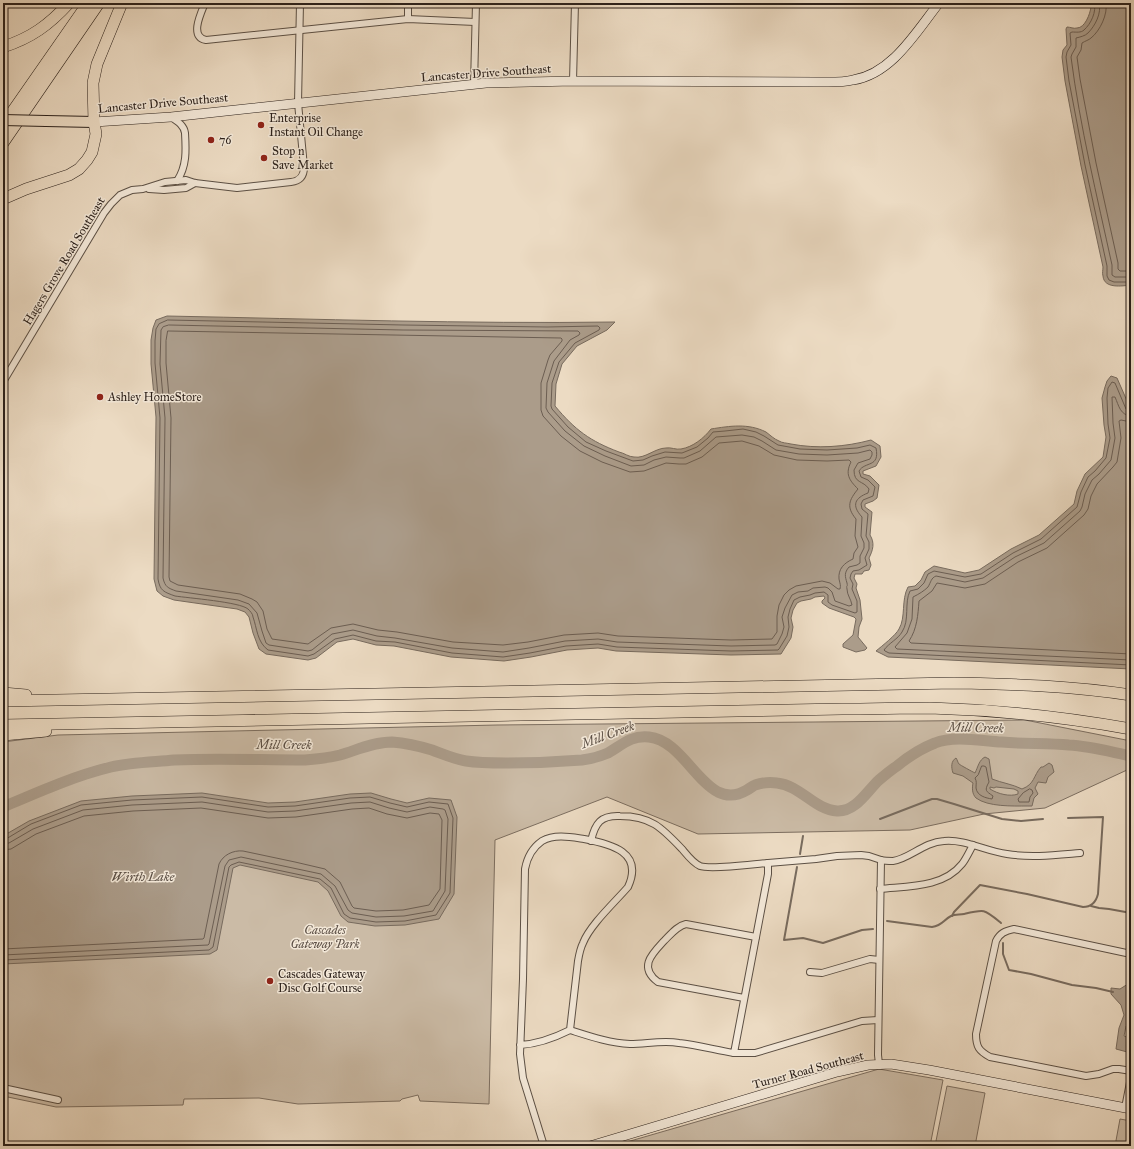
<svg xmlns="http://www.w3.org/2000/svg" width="1134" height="1149" viewBox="0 0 1134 1149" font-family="'IM FELL Great Primer',serif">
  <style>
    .green { fill: #cbbba6; stroke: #7c6e60 }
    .water { fill: #ab9c8a; stroke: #786b5e; fill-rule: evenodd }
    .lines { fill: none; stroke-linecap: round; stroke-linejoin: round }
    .shore { stroke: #6c5e52; stroke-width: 1 }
    .stream { stroke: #786b5e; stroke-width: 2 }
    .river { stroke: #ab9c8a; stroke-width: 11 }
    .minor-casing { stroke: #5c5045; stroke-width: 8 }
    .secondary-casing { stroke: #2c211b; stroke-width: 10 }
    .primary-casing { stroke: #2c211b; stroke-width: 12 }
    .motorway-casing { stroke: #2c211b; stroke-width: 12 }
    .minor { stroke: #f3e8d8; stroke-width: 6 }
    .secondary { stroke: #f3e8d8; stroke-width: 9 }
    .primary { stroke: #ecdbc3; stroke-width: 10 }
    .motorway { stroke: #ecdbc3; stroke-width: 11 }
    .primary-bridge-casing { stroke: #2c211b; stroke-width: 12; stroke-linecap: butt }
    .primary-bridge { stroke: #ecdbc3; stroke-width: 10 }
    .poi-dot { fill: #8f2418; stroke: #f3e8d8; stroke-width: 1.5 }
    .labels { text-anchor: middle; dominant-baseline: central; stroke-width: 3; stroke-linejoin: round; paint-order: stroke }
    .street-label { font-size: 12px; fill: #2c211b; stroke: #f3e8d8 }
    .poi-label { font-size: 12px; fill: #2c211b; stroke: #f3e8d8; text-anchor: start }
    .park-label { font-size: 12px; font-style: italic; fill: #5c4f45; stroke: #f3e8d8 }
    .water-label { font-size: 13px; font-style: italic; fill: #584c42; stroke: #f3e8d8 }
  </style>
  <rect width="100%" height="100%" fill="#ecdbc3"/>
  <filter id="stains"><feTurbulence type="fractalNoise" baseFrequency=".005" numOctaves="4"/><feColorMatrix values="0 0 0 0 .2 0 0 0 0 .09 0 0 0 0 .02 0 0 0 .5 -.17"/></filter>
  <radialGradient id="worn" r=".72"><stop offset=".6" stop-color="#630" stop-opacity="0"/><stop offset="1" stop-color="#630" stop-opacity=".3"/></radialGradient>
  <g class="green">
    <polygon points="1025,720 1131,741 1131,770 1127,770 1045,808 984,814 910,830 698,834 607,797 495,840 489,1104 420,1101 418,1095 402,1099 400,1101 298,1104 259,1098 184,1099 183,1105 56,1107 3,1096 3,742 58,735 497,725"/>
    <polygon points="879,1069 943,1080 930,1146 613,1146"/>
    <polygon points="947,1086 985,1093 975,1146 935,1146"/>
    <polygon points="1120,1119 1131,1121 1131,1146 1115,1146"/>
  </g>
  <g class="water">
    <path d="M1088 3H1131V285C1122 286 1104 289 1103 276 1102 273 1103 270 1103 267L1081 166 1065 81 1062 57 1063 50 1067 45 1066 29 1067 27C1070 27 1074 29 1077 28 1085 28 1090 14 1091 7Z"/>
    <path d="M167 316C317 319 466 324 615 322L607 330 577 346 562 364 556 384 555 406C575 430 590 441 619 452 624 453 629 457 634 457 645 459 655 448 666 448 671 447 676 450 681 449 693 447 704 438 711 429 730 426 748 423 766 432 770 435 774 439 779 441 782 443 787 443 791 444 817 449 845 447 871 440L880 446 881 457 876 466 863 471V474L870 476 879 485 877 498 873 501 865 504V507L872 512 870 535C875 543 873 550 869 558L871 565 869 570 864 571 862 574H855L854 578 857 584 856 588 860 600 862 619 859 627 858 637 867 648 865 650 856 652 843 647V644L853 635 856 619 854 617 829 608 822 603V601L825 598 824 596 815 597 811 599 801 601 797 603 793 610 791 618 793 627 791 638 781 654 731 655 616 651 598 648 567 650 531 657 504 661 451 657 394 646 376 645 353 639 337 642 316 658 308 660 266 654 259 649 253 633 249 617 245 612 237 609 174 600 163 596 157 591 154 579 156 417 151 364V340L153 328 156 320Z"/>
    <path d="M1111 376 1117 378 1131 410V669L888 657 876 651C882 646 896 635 899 629 906 617 901 600 908 587L915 586 921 580 925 572 934 566 965 573 979 570 1011 549 1039 535 1074 504 1077 491 1085 474 1103 457 1106 437 1104 425 1102 398 1105 387 1107 381Z"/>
    <path d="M985 757 989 759 992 779C1002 783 1012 784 1022 789 1035 784 1033 776 1041 767H1043L1049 763 1052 765 1054 772 1048 777 1046 783 1038 782 1035 788 1038 794 1034 798 1032 806H1027C1013 806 988 807 976 798 972 794 972 788 973 783L963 776 953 773C951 767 951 761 956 758 957 759 958 763 959 764 960 765 973 772 975 773 978 767 979 760 985 757ZM990 787 994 788 996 787 1014 789 1018 791V794C1010 797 998 794 990 789Z"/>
    <polygon points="202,793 268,803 295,802 350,794 371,793 391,799 407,803 429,798 451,800 457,817 454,894 439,919 405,925 375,926 348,922 341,916 328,891 318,882 240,865 233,868 217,950 210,954 3,964 3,836 29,821 81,801 132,796"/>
    <polygon points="1131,982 1131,993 1127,1012 1131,1013 1130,1021 1131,1023 1130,1027 1126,1026 1124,1036 1131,1038 1131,1053 1116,1049 1119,1028 1124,1015 1121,1005 1111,994 1111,988 1120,989"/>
  </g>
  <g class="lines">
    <g class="shore">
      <path d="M1094 3C1097 11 1091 24 1084 30 1081 33 1076 32 1072 32L1070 33 1071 45 1067 52 1066 57 1069 81 1085 165 1107 266V276L1109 280 1114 282H1131"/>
      <path d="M1099 3C1102 13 1095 26 1088 33 1085 36 1080 37 1076 38V47L1072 54 1071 57C1080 127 1097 196 1112 265V275L1115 277H1131"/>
      <path d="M1106 3C1108 14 1100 31 1091 38 1089 40 1085 41 1082 43L1081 50 1077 57 1080 79 1096 163 1118 263V269L1120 271H1131"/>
      <path d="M168 320 403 325 547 327 598 326 600 328 599 330 575 343 559 362 552 383 551 406 552 409 568 427 586 442 606 451 633 461 643 460 652 456 665 452 682 453 697 447 708 438 713 432 725 431 743 429 756 432 764 436 778 445 800 449 827 450 857 448 870 445 876 448C880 468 865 461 859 471L861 477 868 480 875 487 873 496 863 500 861 504 862 509 868 514 866 536 869 542V549L865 558 867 565 859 570 853 571 851 574 850 578 853 584 852 589 857 601V612L855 613 832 605 828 602V595L824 592 815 593 810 595 800 597 794 600 790 609 788 617 789 627 787 636 779 649 778 650 731 651 617 647 598 644 566 646 530 653 503 657 452 653 395 642 376 641 353 635 335 639 314 654 308 656 268 650C257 642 257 628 253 617 253 614 250 611 248 609 240 602 188 598 175 596 164 592 160 591 158 579L160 418 155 363V341L156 329 159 324Z"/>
      <path d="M169 325 403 330 578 331 580 333 579 335 570 340 554 361 547 383 546 408 548 412 565 431 584 446 605 456 631 466 644 465 654 460 666 457 680 458H684L700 451 716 437 742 435 754 437 762 441 776 450 799 454 827 455 858 453 870 450 872 452V455L870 459 858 463 854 470C854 484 863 480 869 489L868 493C855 498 851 505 862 517L861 536 864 543V548L860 556V563L857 565 849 567C844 573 845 576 847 583 848 588 846 584 847 589 847 595 851 599 852 605L849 606 835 601 832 592 828 588 825 587 813 588 808 591 798 592 792 595 785 608 782 617 784 627 782 634 777 644 775 645 731 646 617 642 598 639 565 641 529 648 503 652 452 648 395 638 377 636 353 630 332 634 312 650 308 651 269 645 266 643 262 631 257 613 249 604 238 600 176 591C168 588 165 587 163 578L165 418 160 364 161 330 163 327Z"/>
      <path d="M168 331 561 338 562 339V341L550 355 548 360 541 383V410L543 416 561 436 580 451 602 462 630 472 644 471 666 463 679 464H686L702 457 719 443 742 441 759 446 774 455 797 460 827 461 849 460 851 462C845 474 849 480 858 489 849 500 846 507 856 519L855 536 858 547 854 553 853 559C844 563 838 569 839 579 840 584 841 585 840 589H838L830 583 822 581 796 586 789 590 784 595 779 605 777 616V632L772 639 731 640 618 636 598 633 564 635 528 642 503 645 453 642 397 632 378 630 353 624 331 628 308 644 272 639 267 629 263 611 257 602 252 599 240 594 178 585 170 581 169 577 171 418 166 363V341Z"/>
      <path d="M1131 411H1128L1126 409 1115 383 1112 382 1108 388 1107 398 1108 424 1110 438 1106 458 1095 471 1088 477 1081 492 1077 507 1041 539 1013 553 981 574 965 577 934 571 928 574 924 583 918 589 910 591C904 603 910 620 902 632 898 639 889 643 884 650L885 651 889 653 1131 665"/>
      <path d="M1131 416C1120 415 1119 406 1115 397H1112L1113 423 1115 438 1111 460 1099 474 1092 480 1085 494 1082 507 1080 511 1044 543 1015 557 983 578 965 582 936 576C931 578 931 582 928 587 924 591 919 594 913 597L912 619 907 633 895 647 897 649 1131 660"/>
      <path d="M1131 422 1121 420 1119 421 1121 438 1117 462 1113 467 1097 484 1091 496 1088 509 1084 515 1047 548 1018 562 985 584 965 588 937 583 932 591 919 601C918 615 917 629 909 641L911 643 1131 654"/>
      <path d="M982 766H984L986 767 989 782C984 791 986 791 993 796L992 799C986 798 977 796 976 788 976 783 977 782 975 778L978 775Z"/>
      <polygon points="1030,789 1032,790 1033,793 1030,797 1029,802 1019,802 1018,799 1023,793"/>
      <polyline points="3,839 6,839 31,824 81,805 132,800 202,797 268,807 295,806 350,798 370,797 390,803 407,807 429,802 448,804 453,818 450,893 436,915 405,921 376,922 350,918 344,914 331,888 320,879 239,862 231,865 229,867 213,947 209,950 3,960"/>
      <polyline points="3,844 9,843 33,829 83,810 132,805 202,802 268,812 295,811 351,803 370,802 389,808 407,812 430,807 443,809 445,810 448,819 445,891 433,911 404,916 376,917 352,913 348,910 335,886 321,874 241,857 229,860 225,866 209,944 208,945 3,955"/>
      <path d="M3 850 11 849 36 834 84 816 133 811 201 808 268 818 296 817 352 809 369 808 387 814 407 818 430 813 439 814 442 820 440 889 429 905 403 910 376 911 354 908 352 906 340 882 325 869 295 862 243 851C233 850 223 855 219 864L204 938 203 939 3 949"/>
    </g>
    <g class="stream">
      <polyline points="880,819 932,799 937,799 954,804 1002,819 1021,821 1043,819"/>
      <polyline points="800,854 803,836"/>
      <polyline points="797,867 784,940 803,938 823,943 862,930 873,929"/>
      <polyline points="1091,906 1099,908 1109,909 1131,913"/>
      <path d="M952 916 954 912 980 885 1027 894 1083 907C1091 907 1096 902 1098 894L1103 817 1068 818"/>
      <path d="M887 921 932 927C943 925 943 920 951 916 955 914 960 915 964 914 985 909 984 909 1001 923"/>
      <polyline points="1003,943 1003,954 1009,970 1031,974 1072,985 1096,988 1113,992"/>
    </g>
    <path class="river" d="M3 807C38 792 74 776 111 767 132 762 153 762 174 760 218 758 261 760 305 760 317 759 328 758 340 755 357 750 374 742 392 742 405 743 419 746 432 750 443 754 454 759 466 761 479 763 493 763 506 763 531 763 557 762 582 760 590 759 601 756 608 753 622 745 631 735 649 737 678 740 694 779 718 792 728 797 737 796 747 790 749 789 754 785 755 785 761 783 770 782 777 783 800 785 815 810 837 811 856 812 867 791 879 780 885 775 891 770 897 766 908 757 922 748 935 743 954 735 982 741 1002 742 1024 744 1047 743 1069 745 1090 746 1111 752 1131 756"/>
    <g class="minor-casing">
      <g id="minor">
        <path d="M205 3C201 13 189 37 206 40L408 19 475 22"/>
        <polyline points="408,19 408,3"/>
        <polyline points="573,81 575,3"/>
        <polyline points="474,85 476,3"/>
        <path d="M171 117C177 121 184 125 185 133 186 150 187 166 177 181"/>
        <polyline points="149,189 164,190 186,188 195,183"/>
        <path d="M3 382 104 213 111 204 120 195 132 190 143 189 165 182 186 180 195 183 237 188 291 182C300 181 304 176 304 167L298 103 300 3"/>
        <path d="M881 860C885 861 889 861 893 861 909 859 924 842 944 841 965 839 985 851 1007 854 1031 858 1056 855 1080 853"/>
        <polyline points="768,863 816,859 837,856 861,855 869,856 881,860 878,1055 879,1064"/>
        <path d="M880 889C907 886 943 888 962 864 966 859 969 852 973 845"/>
        <path d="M1131 954 1014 929C1005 931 1000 933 996 941L976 1034C976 1047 979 1051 990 1057L1086 1076 1099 1074 1113 1069H1119L1131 1071"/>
        <polyline points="810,972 822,973 870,959 879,960"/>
        <path d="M744 998 658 982C638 967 652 954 664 941 671 934 677 926 686 924L756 937"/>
        <path d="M570 1030C589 1036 609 1043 630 1044 646 1044 663 1040 679 1043 697 1045 716 1050 734 1053L768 874V863C754 864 711 870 700 866 693 863 687 855 682 849 662 828 651 816 620 816 601 815 595 823 591 841"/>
        <path d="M520 1045C538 1044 554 1038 570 1030L578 961C579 955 580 949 583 943 590 925 615 902 628 887 644 852 611 844 584 839 570 837 555 834 542 841 532 848 527 858 525 869L523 979 520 1054 523 1078 544 1146"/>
        <polyline points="734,1053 755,1053 862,1021 878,1020"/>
        <polyline points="3,1088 58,1100"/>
        <polyline points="1125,1108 1131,1077"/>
      </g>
    </g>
    <g class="secondary-casing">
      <g id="secondary">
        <path d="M94 122 171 117 486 83 573 81 816 82C829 82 841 83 853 80 892 74 916 32 939 3"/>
        <polyline points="590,1146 837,1072 868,1065 891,1064 929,1070 1131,1109"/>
      </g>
    </g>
    <g class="primary-casing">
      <polyline id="primary" points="46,121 94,122"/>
    </g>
    <g class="motorway-casing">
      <g id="motorway">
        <path d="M3 47C31 38 49 25 69 3"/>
        <polyline points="3,125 88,3"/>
        <polyline points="3,143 99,3"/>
        <polyline points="3,199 26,189 69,175 79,169 87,160 92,152 96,134 94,122 93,83 97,64 122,3"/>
        <polyline points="3,693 26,695"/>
        <path d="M3 701 954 683C1014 684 1072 686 1131 695"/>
        <path d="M3 725 842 709C871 709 901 708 930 708 998 710 1065 717 1131 729"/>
        <polyline points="3,735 46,731"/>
      </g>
    </g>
    <use href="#minor" class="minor"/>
    <use href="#secondary" class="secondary"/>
    <use href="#primary" class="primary"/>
    <use href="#motorway" class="motorway"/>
    <g class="primary-bridge-casing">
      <polyline id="primary-bridge" points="3,120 46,121"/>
    </g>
    <use href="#primary-bridge" class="primary-bridge"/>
  </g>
  <g class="poi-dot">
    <circle cx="261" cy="125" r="4"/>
    <circle cx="211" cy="140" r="4"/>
    <circle cx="264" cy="158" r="4"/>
    <circle cx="100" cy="397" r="4"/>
    <circle cx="270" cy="981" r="4"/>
  </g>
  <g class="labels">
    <g class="street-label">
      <text transform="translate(486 73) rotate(-4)">Lancaster Drive Southeast</text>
      <text transform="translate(163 103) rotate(-5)">Lancaster Drive Southeast</text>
      <text transform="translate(64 261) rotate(-59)">Hagers Grove Road Southeast</text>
      <text transform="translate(808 1070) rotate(-15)">Turner Road Southeast</text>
    </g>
    <g class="poi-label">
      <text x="269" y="118">Enterprise<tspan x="269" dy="14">Instant Oil Change</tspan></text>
      <text x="219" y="140">76</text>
      <text x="272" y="151">Stop n<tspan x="272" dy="14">Save Market</tspan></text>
      <text x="108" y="397">Ashley HomeStore</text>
      <text x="278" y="974">Cascades Gateway<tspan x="278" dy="14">Disc Golf Course</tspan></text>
    </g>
    <g class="park-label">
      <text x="325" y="930">Cascades<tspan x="325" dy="14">Gateway Park</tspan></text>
    </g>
    <g class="water-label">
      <text transform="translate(976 728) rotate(1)">Mill Creek</text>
      <text transform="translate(608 735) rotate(-20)">Mill Creek</text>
      <text x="284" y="745">Mill Creek</text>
      <text x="143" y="877">Wirth Lake</text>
    </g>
  </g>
  <rect width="1134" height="1149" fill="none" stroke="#ecdbc3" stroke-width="16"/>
  <rect x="4" y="4" width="1126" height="1141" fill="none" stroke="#2c211b" stroke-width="2"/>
  <rect x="8" y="8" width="1118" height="1133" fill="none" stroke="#2c211b"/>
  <rect width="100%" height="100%" filter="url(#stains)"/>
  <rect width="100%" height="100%" fill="url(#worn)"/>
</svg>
